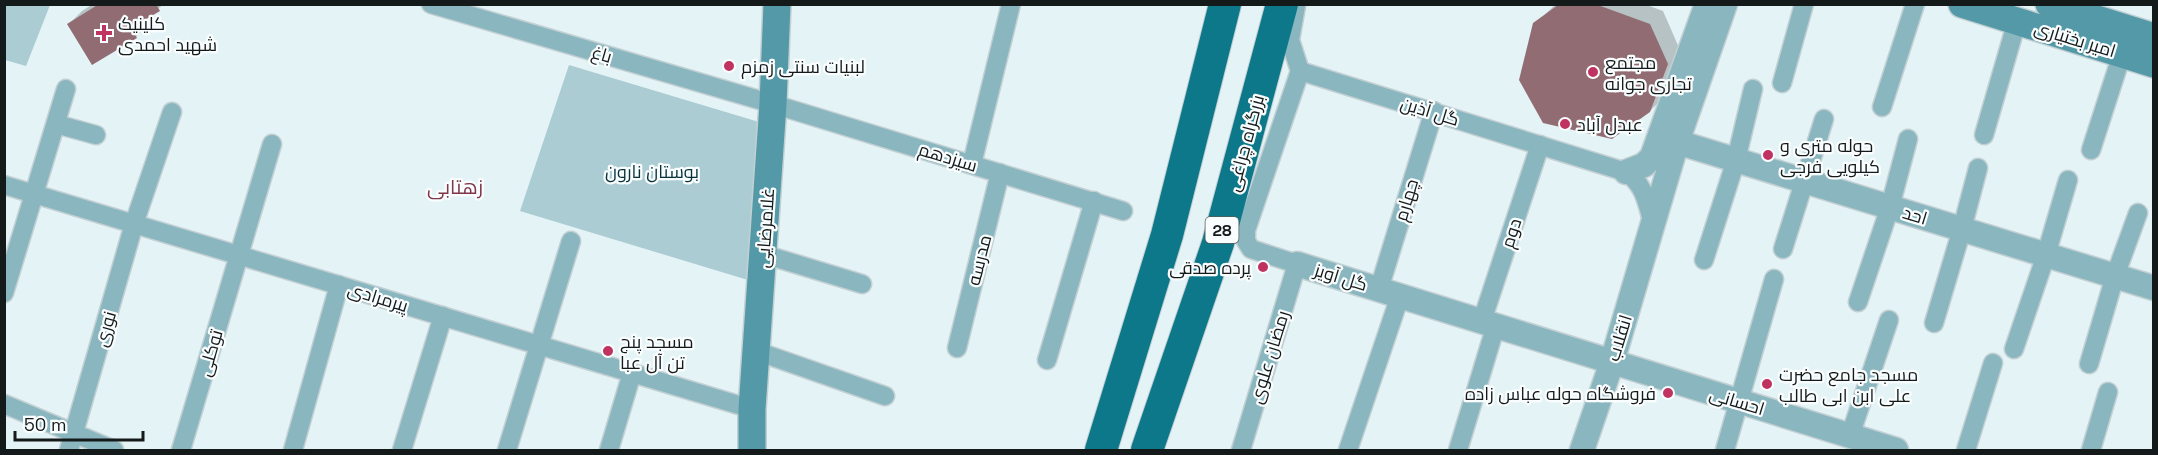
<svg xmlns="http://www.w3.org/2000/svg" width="2158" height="455" viewBox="0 0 2158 455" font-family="'Space Grotesk',Cairo,sans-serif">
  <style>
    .green { fill: #abccd3 }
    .shadow { fill: #0003 }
    .building { fill: #916c73 }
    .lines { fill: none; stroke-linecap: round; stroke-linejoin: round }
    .minor-casing { stroke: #c3d0d3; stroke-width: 21 }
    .tertiary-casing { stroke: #c3d0d3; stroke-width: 27 }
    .secondary-casing { stroke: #c3d0d3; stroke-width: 30 }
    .trunk-casing { stroke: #c3d0d3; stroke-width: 34 }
    .minor { stroke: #8ab6bf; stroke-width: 18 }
    .tertiary { stroke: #8ab6bf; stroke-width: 24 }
    .secondary { stroke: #5399a7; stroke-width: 27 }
    .trunk { stroke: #0d788a; stroke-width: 32 }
    .poi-dot { fill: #c03260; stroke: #fafdfe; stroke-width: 2 }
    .labels { text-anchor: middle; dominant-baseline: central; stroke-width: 4.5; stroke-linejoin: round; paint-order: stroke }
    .shield { fill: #fafdfe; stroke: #595d5e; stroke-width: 1.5 }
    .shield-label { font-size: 16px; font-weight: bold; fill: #14191a }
    .poi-label { font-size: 18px; fill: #14191a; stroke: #fafdfe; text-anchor: start }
    .street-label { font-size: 18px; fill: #14191a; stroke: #fafdfe }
    .park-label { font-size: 18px; fill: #063139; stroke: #fafdfe }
    .neighbourhood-label { font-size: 20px; fill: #7f384a; stroke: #fafdfe }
  </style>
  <rect width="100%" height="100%" fill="#e4f3f6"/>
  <g class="green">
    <polygon points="4,5 50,5 26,66 5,60"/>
    <polygon points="569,65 759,122 748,280 520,211"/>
  </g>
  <g class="shadow">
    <polygon points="93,4 164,4 146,18 149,24 136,37 93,63 69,24 82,11"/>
    <polygon points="1556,4 1644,4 1663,11 1680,50 1663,98 1650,111 1535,24"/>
  </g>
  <g class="building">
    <polygon points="99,4 156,4 160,11 131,28 137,38 92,65 67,24"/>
    <polygon points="1595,4 1650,24 1668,64 1650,112 1612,139 1543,123 1519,80 1533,23 1558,5"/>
  </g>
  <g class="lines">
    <g class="minor-casing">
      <g id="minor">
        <polyline points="431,4 773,104 1123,211"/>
        <polyline points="1296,6 1290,40 1300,71"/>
        <path d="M1300 71 1626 172C1645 185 1647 203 1653 224"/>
        <polyline points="1782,83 1804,4"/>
        <polyline points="1882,107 1915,4"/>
        <polyline points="56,124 96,135"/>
        <polyline points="1984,135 2017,21"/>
        <polyline points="2091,150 2122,54"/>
        <polyline points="972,164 1011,4"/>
        <polyline points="4,185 752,409"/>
        <polyline points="1783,249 1824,119"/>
        <polyline points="763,254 862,284"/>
        <polyline points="1704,260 1736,160 1753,89"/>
        <polyline points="1379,289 1434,111"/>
        <polyline points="4,293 66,89"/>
        <polyline points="1858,302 1890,207 1908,139"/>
        <polyline points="1482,321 1540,145"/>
        <polyline points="1934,323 1962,229 1978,168"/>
        <polyline points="957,348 1000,173"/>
        <polyline points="2014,349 2046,255 2068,180"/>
        <polyline points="756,351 885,396"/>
        <polyline points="1047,360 1094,201"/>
        <polyline points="2089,364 2115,276 2138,213"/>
        <polyline points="4,404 114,450"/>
        <polyline points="1850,436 1889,320"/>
        <polyline points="69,450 134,224 172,112"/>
        <polyline points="181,450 272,144"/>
        <polyline points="293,450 339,285"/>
        <polyline points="402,450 443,316"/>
        <polyline points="507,450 571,241"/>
        <polyline points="609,450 632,373"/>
        <polyline points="1241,450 1297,264 1251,249 1246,241 1246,230 1300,71"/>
        <polyline points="1348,450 1400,296"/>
        <polyline points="1458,450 1496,325"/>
        <polyline points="1725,450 1774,279"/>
        <polyline points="1966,450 1993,363"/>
        <polyline points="2091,450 2108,392"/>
      </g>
    </g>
    <g class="tertiary-casing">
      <g id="tertiary">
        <polyline points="1677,142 2154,288"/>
        <polyline points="1626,172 1644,165 1652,157 1707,4"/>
        <polyline points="1297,264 1896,450"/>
        <polyline points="1582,450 1612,362 1677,142 1725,4"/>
      </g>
    </g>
    <g class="secondary-casing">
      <g id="secondary">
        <polyline points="1962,4 2154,64"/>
        <polyline points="2049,4 2154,37"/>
        <polyline points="752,450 752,409 773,104 777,4"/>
      </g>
    </g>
    <g class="trunk-casing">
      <g id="trunk">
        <polyline points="1101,450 1167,235 1225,4"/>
        <polyline points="1147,450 1218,243 1282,4"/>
      </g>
    </g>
    <use href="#minor" class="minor"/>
    <use href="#tertiary" class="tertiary"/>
    <use href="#secondary" class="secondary"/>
    <use href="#trunk" class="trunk"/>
  </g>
  <g class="poi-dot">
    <path d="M101 24h6v6h6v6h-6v6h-6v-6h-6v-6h6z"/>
    <circle cx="729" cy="66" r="6"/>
    <circle cx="1593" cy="72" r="6"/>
    <circle cx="1565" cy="124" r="6"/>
    <circle cx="1768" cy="155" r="6"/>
    <circle cx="1263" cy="267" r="6"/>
    <circle cx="608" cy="351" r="6"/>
    <circle cx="1767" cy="384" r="6"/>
    <circle cx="1668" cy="393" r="6"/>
  </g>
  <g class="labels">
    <rect class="shield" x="1205.5" y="217" width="33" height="26" rx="4.5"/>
    <g class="shield-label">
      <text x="1222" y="230">28</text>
    </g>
    <g class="poi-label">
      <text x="118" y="23">کلینیک<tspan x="118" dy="21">شهید احمدی</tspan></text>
      <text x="1605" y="62">مجتمع<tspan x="1605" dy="21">تجاری جوانه</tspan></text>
      <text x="741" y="66">لبنیات سنتی زمزم</text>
      <text x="1577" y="124">عبدل آباد</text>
      <text x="1780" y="145">حوله متری و<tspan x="1780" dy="21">کیلویی فرجی</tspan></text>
      <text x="1251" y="267" text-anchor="end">پرده صدقی</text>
      <text x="620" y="341">مسجد پنج<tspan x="620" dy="21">تن آل عبا</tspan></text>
      <text x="1779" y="374">مسجد جامع حضرت<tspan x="1779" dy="21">علی ابن ابی طالب</tspan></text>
      <text x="1656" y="393" text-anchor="end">فروشگاه حوله عباس زاده</text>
    </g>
    <g class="street-label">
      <text transform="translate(2075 39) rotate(17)">امیر بختیاری</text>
      <text transform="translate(602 54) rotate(16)">باغ</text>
      <text transform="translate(1430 111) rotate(17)">گل آذین</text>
      <text transform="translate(1245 143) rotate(-75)">بزرگراه چراغی</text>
      <text transform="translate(948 157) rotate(17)">سیزدهم</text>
      <text transform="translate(1406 200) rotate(-73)">چهارم</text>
      <text transform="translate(1915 215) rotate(17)">احد</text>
      <text transform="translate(765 228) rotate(-86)">غلامرضایی</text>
      <text transform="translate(1511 233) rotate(-72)">دوم</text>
      <text transform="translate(979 260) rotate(-76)">مدرسه</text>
      <text transform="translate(1341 277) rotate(17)">گل آویز</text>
      <text transform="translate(378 297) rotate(17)">پیرمرادی</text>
      <text transform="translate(105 329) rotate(-74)">نوری</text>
      <text transform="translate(1619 338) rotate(-73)">انقلاب</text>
      <text transform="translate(210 353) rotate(-74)">توکلی</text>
      <text transform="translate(1269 357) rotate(-73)">رمضان علوی</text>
      <text transform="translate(1737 401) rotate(17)">احسانی</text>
    </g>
    <g class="park-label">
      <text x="652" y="171">بوستان نارون</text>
    </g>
    <g class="neighbourhood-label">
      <text x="455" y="187">زهتابی</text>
    </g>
  </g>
  <rect width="2158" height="455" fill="none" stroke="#14191a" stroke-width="12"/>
  <path d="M15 431v9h128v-9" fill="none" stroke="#14191a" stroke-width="3"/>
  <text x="24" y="431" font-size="18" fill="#14191a" stroke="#fafdfe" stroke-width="4.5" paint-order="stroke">50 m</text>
</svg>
